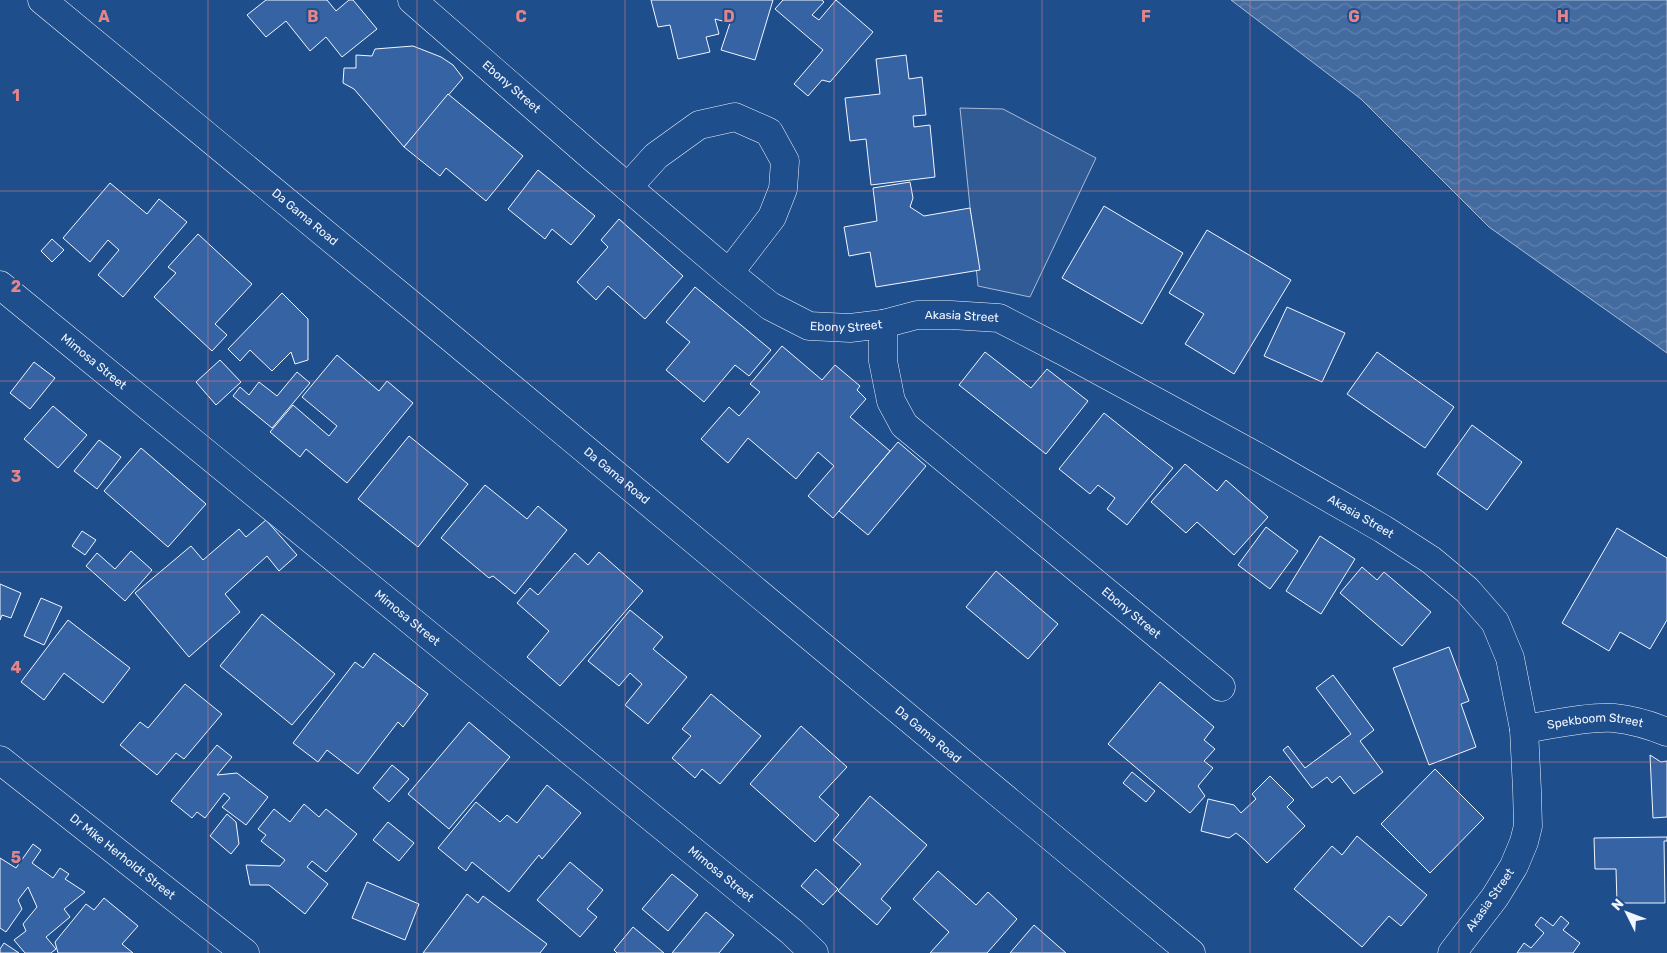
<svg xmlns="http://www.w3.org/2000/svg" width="1667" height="953" viewBox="0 0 1667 953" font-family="Rubik,sans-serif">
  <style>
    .built { fill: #305b95; stroke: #a8bbd7 }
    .water { fill: url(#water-waves); stroke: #a8bbd7 }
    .building { fill: #3563a3; stroke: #f2f6ff }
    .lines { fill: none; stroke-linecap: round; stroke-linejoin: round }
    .minor-casing { stroke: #f2f6ff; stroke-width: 29 }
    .minor { stroke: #1f4e8c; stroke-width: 28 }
    .grid { fill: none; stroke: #e38589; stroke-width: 1; stroke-opacity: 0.55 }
    .labels { text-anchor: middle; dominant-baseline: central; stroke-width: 4; stroke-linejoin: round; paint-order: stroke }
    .street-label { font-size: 12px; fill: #f2f6ff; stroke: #1f4e8c }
    .grid-label { font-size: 16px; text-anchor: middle; font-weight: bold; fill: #e38589; stroke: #1f4e8c; stroke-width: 4; stroke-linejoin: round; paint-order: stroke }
  </style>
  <defs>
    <pattern id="water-waves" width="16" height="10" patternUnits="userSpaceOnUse" patternTransform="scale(1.25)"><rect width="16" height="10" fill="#446ba0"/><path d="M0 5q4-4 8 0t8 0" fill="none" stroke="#5f81ae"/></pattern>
  </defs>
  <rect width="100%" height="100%" fill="#1f4e8c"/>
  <polygon class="built" points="960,108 1003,109 1096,158 1030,297 978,286"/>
  <polygon class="water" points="1231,0 1667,0 1667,353 1489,227 1361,99"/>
  <g class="building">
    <polygon points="266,0 327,0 336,11 349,0 353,0 377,29 342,57 326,37 310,51 286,21 266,37 247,15"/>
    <polygon points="651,0 773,0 755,60 721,50 730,23 715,19 719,34 706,37 710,52 678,59 670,25 658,27"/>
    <polygon points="783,0 822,0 824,2 812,15 819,20 836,0 873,32 830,82 822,80 808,96 794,84 823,50 775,9"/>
    <polygon points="413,46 441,57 453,65 463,78 404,147 354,89 343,83 344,68 356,68 356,55 372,56 375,49"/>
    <polygon points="906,55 909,79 922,77 926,115 913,116 914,127 930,125 935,177 871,185 866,139 850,141 845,98 880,94 876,59"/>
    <polygon points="448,94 523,156 486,201 446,168 440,176 404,147"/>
    <polygon points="538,170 595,216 571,245 552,229 545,239 508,209"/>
    <polygon points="910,182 913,198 910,207 924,216 970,208 980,270 876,287 870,252 849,256 844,227 877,221 873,188"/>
    <polygon points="110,183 147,214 159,199 187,222 123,297 98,275 119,250 108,240 90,262 63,238"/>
    <polygon points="1104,206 1183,253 1142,324 1062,278"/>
    <polygon points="619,219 683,276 645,319 608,286 596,300 577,282 608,247 601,240"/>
    <polygon points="1207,230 1291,280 1234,374 1185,344 1204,314 1169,293"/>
    <polygon points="198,234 252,284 215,324 227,335 212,351 154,297 176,273 168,267"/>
    <polygon points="52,239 64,250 52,262 41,251"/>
    <polygon points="695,287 771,350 749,376 735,365 704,402 666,370 690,342 666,322"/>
    <polygon points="282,293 308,319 308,360 295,364 291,352 272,371 250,350 240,361 228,349"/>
    <polygon points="1287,307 1345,333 1322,382 1264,356"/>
    <polygon points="782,346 822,380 835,365 860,386 857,390 866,399 850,417 890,451 833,518 808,496 834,466 818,452 796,479 748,438 728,463 701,439 729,407 739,416 760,392 750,384"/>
    <polygon points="985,352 1031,388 1047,369 1088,401 1046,454 959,385"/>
    <polygon points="1377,352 1454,407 1425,448 1347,394"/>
    <polygon points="337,355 379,391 387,381 413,403 347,483 306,449 300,457 270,432 293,405 329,436 337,426 302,397"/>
    <polygon points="220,360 241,382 216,405 196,382"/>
    <polygon points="34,362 55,378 30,409 10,393"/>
    <polygon points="297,372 310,383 272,428 233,396 240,387 249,395 259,382 277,396"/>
    <polygon points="53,406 87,435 58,468 24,439"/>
    <polygon points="1104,413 1173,468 1127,525 1107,509 1115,498 1098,485 1090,494 1059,469"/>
    <polygon points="1472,425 1522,462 1487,510 1437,474"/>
    <polygon points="409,436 468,484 418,547 358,499"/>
    <polygon points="99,440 121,457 97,489 74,471"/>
    <polygon points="898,442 926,466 868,535 839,511"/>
    <polygon points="141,448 206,504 168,547 104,491"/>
    <polygon points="1185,464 1217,491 1226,480 1268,517 1234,555 1197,522 1186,533 1151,502"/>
    <polygon points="485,485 527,519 538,506 567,530 515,594 493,576 489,578 441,538"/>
    <polygon points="266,520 297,555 279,571 267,556 225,594 240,612 189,657 135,593 191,546 203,560 239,529 246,537"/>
    <polygon points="1266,527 1298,551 1270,589 1238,565"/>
    <polygon points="1617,528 1667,558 1667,620 1650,649 1620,632 1609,651 1562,623"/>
    <polygon points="82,531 96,540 85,555 72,546"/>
    <polygon points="1320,536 1355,559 1321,614 1286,591"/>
    <polygon points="131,551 152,570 125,601 86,566 97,553 115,569"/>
    <polygon points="599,552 643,591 560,686 527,657 549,631 517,603 530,588 538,595 575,553 588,565"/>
    <polygon points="1362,567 1377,580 1384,572 1431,612 1402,646 1340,593"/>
    <polygon points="996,571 1058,624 1028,659 966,607"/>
    <polygon points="0,584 21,593 11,618 2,615 0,620"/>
    <polygon points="41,598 62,607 44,645 24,636"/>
    <polygon points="630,610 663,637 653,649 687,677 648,724 625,705 642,684 630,673 619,686 588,661"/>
    <polygon points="262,614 335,674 292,725 220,666"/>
    <polygon points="68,620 130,668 103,703 64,673 44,700 21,682"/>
    <polygon points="1449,647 1469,701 1461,704 1476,747 1429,765 1393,668"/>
    <polygon points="374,653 428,694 403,727 398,722 358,774 327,750 318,762 293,743 355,662 363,668"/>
    <polygon points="1333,675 1374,730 1360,741 1383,772 1354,794 1340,776 1332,783 1327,777 1312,788 1283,750 1288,746 1305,768 1351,734 1316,688"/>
    <polygon points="1160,682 1214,727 1204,740 1215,749 1204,761 1213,768 1198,786 1205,796 1190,813 1108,744"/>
    <polygon points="185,684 222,714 184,759 176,753 157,775 120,745 140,722 148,728"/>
    <polygon points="711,694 761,736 720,784 702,769 695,778 672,758 691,736 682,729"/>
    <polygon points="469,722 510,757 449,829 408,794"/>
    <polygon points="801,726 847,767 819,797 839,815 815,842 750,784"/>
    <polygon points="217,745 232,757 217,775 237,773 268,797 246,825 222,807 230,798 224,793 205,818 197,812 192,818 171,801"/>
    <polygon points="1650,755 1661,762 1667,761 1667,817 1653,818"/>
    <polygon points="392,765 409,779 389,802 373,788"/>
    <polygon points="1435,769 1484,818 1430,873 1381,824"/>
    <polygon points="1132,772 1155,791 1146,802 1123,783"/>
    <polygon points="1270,776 1294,800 1287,807 1305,826 1267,863 1245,840 1236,833 1229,838 1201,831 1208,799 1234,805 1241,813 1256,799 1252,794"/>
    <polygon points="547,785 581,813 542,859 539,855 509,892 472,862 466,871 438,848 476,802 500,822 507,815 517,823"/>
    <polygon points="870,796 927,845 881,899 891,908 877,925 838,891 861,864 833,840"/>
    <polygon points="304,804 319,817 326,809 357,834 326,872 312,861 307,867 328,884 305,914 269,885 250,885 246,865 280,866 285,860 261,841 266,835 258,829 274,809 290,822"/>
    <polygon points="227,814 236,822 239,844 231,854 210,836"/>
    <polygon points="388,822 414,843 399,861 373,840"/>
    <polygon points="1357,836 1427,895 1401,926 1389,916 1362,947 1294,889 1332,846 1342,855"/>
    <polygon points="1667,837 1667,841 1664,841 1665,903 1617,903 1616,869 1595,869 1594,838"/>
    <polygon points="33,844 41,850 32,863 53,878 60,868 69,874 65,879 85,892 64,909 70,917 46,937 56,949 51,953 25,953 14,940 26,931 23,924 37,907 28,887 18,900 22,909 6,932 0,928 0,858 16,868"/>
    <polygon points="570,862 603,890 587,909 597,917 580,937 537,900"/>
    <polygon points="816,869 838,889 823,905 801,886"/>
    <polygon points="938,871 976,905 988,892 1017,919 987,953 930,953 949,932 913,899"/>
    <polygon points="672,874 698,895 668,931 642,909"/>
    <polygon points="367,882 419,904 405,940 352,918"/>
    <polygon points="467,894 478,903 483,896 547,944 540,953 423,953"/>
    <polygon points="104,898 138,926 122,944 133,953 58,953 55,942 86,904 94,910"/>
    <polygon points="706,912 734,935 719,953 672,953"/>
    <polygon points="1561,916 1569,923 1563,930 1580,943 1573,953 1517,953 1524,943 1531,948 1544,933 1535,925 1541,917 1553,926"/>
    <polygon points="1034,925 1066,953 1010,953"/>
    <polygon points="633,927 664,953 617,953 614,950"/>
    <polygon points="4,943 19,953 0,953 0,949"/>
  </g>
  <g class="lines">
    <g class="minor-casing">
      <g id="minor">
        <path id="s1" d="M42 0 432 322 1191 953"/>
        <path id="s2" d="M412 0 591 156 729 273 770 306 809 326 850 328 883 324V361L891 401 904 425 1221 687"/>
        <polyline points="628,187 656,156 699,125 735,117 769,132 785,161 783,189 772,217 729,273"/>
        <path id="s3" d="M0 285 792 932 814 953"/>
        <path id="s4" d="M883 324 917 315H951L999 318 1063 351 1256 456 1383 529 1431 560 1467 590 1495 622 1510 658 1524 729 1527 790 1528 826 1524 842 1514 866 1495 897 1452 953"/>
        <path id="s5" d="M1524 729C1550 725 1589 716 1614 718 1632 720 1650 725 1667 732"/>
        <path id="s6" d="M0 760 245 953"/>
      </g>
    </g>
    <use href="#minor" class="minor"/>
  </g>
  <path class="grid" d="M208 0V953M417 0V953M625 0V953M834 0V953M1042 0V953M1250 0V953M1459 0V953M0 191H1667M0 381H1667M0 572H1667M0 762H1667"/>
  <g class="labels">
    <g class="street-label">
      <text stroke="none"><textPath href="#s2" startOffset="132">Ebony Street</textPath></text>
      <text stroke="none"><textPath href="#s1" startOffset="341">Da Gama Road</textPath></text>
      <text stroke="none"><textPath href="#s4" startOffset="80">Akasia Street</textPath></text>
      <text stroke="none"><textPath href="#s2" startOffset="552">Ebony Street</textPath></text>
      <text stroke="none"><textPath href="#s3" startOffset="121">Mimosa Street</textPath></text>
      <text stroke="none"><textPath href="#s1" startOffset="746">Da Gama Road</textPath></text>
      <text stroke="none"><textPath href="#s4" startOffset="530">Akasia Street</textPath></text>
      <text stroke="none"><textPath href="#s2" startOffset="989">Ebony Street</textPath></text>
      <text stroke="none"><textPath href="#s3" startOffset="526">Mimosa Street</textPath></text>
      <text stroke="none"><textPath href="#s5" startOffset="72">Spekboom Street</textPath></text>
      <text stroke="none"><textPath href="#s1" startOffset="1151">Da Gama Road</textPath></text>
      <text stroke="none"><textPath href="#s6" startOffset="156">Dr Mike Herholdt Street</textPath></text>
      <text stroke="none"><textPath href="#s3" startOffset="931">Mimosa Street</textPath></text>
      <text transform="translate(1490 900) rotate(-55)">Akasia Street</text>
    </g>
  </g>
  <g class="grid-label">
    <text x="104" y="22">A</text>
    <text x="313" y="22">B</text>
    <text x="521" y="22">C</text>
    <text x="729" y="22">D</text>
    <text x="938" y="22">E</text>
    <text x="1146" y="22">F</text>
    <text x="1354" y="22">G</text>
    <text x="1563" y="22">H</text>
    <text x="16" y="101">1</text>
    <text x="16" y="292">2</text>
    <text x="16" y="482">3</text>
    <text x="16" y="673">4</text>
    <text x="16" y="863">5</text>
  </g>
  <g transform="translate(1627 913) rotate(312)" stroke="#1f4e8c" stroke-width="4" paint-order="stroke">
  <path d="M0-4L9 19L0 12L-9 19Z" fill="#f2f6ff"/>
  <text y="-8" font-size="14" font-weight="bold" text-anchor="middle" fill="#f2f6ff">N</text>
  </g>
</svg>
